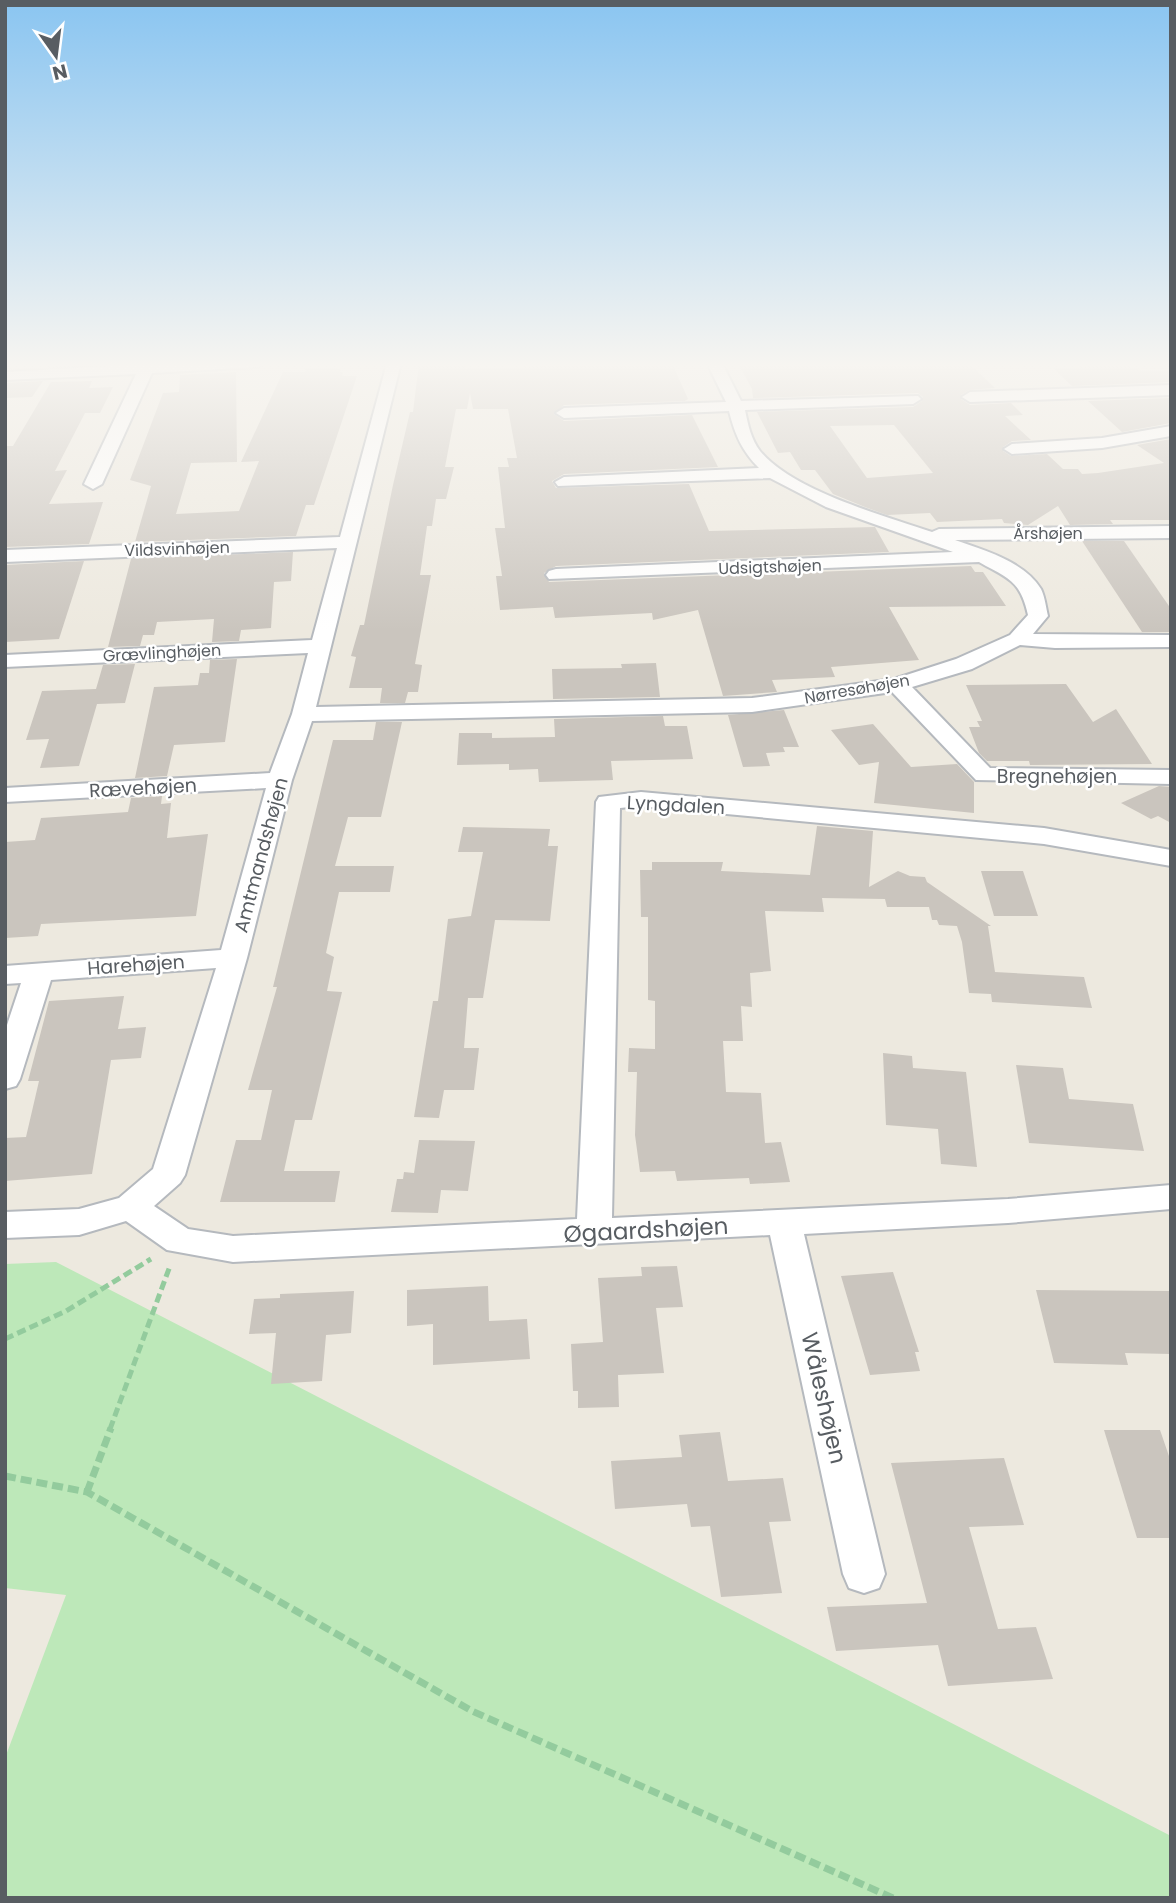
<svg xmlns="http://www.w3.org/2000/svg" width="1176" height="1903" viewBox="0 0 1176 1903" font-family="Poppins,sans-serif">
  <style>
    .green { fill: #bde8b9 }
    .building { fill: #cac5be; fill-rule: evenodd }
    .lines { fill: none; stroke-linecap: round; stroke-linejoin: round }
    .minor-casing { stroke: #b5b9be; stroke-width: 4 }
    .path-far1 { stroke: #93cb9d; stroke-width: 5; stroke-dasharray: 9 4.5; stroke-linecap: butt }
    .path { stroke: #93cb9d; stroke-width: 7; stroke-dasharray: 11 5; stroke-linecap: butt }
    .minor { fill: #fff; fill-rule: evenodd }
    .labels { text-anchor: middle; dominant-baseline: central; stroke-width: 5; stroke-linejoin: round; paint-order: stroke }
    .far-street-label { font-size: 16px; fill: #585d62; stroke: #fff }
    .street-label { font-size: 19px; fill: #585d62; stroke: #fff }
    .near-street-label { font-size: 23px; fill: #585d62; stroke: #fff }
  </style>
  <rect width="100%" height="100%" fill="#ede9df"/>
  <polygon class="green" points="56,1262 1171,1836 1171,1898 5,1898 5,1758 66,1595 5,1588 5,1264"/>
  <g class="building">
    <polygon points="419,363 466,363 466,369 535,367 534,363 672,363 688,399 685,401 564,405 554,414 564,421 692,415 718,467 564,474 552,481 556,488 689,484 709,531 875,527 889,552 556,566 544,573 549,582 971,566 975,572 983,572 1006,606 889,607 919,660 831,667 835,677 772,680 777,692 723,696 698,610 653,620 652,613 555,618 553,607 500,610 496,576 502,576 495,528 505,528 498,467 509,467 507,458 517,458 508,409 473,409 470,393 467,409 456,409 445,467 454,467 446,499 436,499 432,526 427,526 420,575 431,575 415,664 422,665 418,692 408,692 405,703 380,703 382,688 349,688 356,657 351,656 360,625 364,625 393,485 410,412 413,412"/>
    <path d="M738 363H969L995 388 969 390 961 395V399L970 405 1011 403 1023 415 1005 416 1031 440 1012 441 1003 447V451L1011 456 1047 454 1063 469H1078L1082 474 1098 473 1164 463 1137 445 1171 439V520H1110L1113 524 1070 525 1058 506 1028 525 1004 523 1002 519 937 522 930 513 887 515 865 507 833 494 815 470H801L790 452 778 453 757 412 913 407 922 401 923 397 918 393 753 398 752 389ZM894 425 933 473 867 478 830 426Z"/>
    <polygon points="1129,366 1143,371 1171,370 1171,382 1072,386 1053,368"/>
    <polygon points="306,368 341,369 339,372 343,372 342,376 357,376 314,505 306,505 296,536 135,542 151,486 130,480 163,393 179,392 180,375 236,372 237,462 191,463 176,514 239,511 259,461 241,462 283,372 305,372"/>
    <polygon points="43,381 32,397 5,398 5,383"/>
    <polygon points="92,381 89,388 113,387 100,413 85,413 55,471 67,470 49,504 103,502 89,544 5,547 5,446 13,446 51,382"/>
    <polygon points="1171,398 1171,423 1122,432 1088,401"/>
    <polygon points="1082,541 1124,541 1171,609 1171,632 1142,632"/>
    <polygon points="293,552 291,581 274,582 271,628 241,630 239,641 212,642 214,619 157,622 154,635 143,635 140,646 108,647 131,559"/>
    <polygon points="84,561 59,639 5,642 5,565"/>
    <polygon points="237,659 225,742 174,745 167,776 135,778 154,687 198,685 200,673 209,673 210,660"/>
    <polygon points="656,663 660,697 553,699 552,669 622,668 621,664"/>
    <polygon points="135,664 125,703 97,704 79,766 40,768 49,739 26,740 42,691 96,689 103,665"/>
    <polygon points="1066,684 1093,722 1116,709 1152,764 1030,765 1029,761 987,761 979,753 969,727 980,727 977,721 982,721 966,685"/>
    <polygon points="784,710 799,747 783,747 785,752 766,753 770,766 743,767 728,715"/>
    <polygon points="663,716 665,726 687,726 693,759 611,761 613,780 539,782 538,769 509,770 509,764 457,765 459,733 492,733 492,738 555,737 554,719"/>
    <polygon points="376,722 402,722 381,817 348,817 335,866 394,866 390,892 339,892 326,953 334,957 327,991 342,992 312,1120 295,1120 284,1171 340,1171 335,1202 220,1202 236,1140 261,1140 272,1090 248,1090 277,987 273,987 333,740 373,740"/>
    <polygon points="873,724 911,767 957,764 974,782 974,813 874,803 879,762 859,765 831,730"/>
    <polygon points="1159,786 1171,787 1171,823 1158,816 1151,819 1121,803"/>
    <polygon points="162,796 161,804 171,803 167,838 208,834 196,916 41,924 38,936 5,938 5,842 35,840 41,818 128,812 131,798"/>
    <polygon points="817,826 873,831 869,887 898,871 910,876 925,877 927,882 991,926 988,926 995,972 1084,977 1092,1008 992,1002 991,994 969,993 962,942 957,926 939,925 937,920 932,920 929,907 887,907 885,899 822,898 824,912 765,911 771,971 750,973 752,1007 741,1006 743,1041 723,1041 726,1092 761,1093 765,1143 781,1142 790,1182 750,1184 749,1178 677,1181 675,1171 640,1172 635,1135 637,1072 628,1072 629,1048 655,1049 655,1001 648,1000 648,917 641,917 640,870 652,870 652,862 723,862 721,871 810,875"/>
    <polygon points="463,827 550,829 548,846 558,846 550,921 495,920 483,998 468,998 464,1048 479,1048 474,1090 444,1090 439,1118 414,1117 433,1001 438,1001 448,919 471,916 483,852 458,852"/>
    <polygon points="981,871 1023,871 1038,916 994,916"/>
    <polygon points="124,996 118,1029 146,1027 141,1058 111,1060 92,1174 5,1181 5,1138 26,1137 39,1081 28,1081 49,1001"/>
    <polygon points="883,1053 912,1056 913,1068 966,1072 977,1167 941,1164 938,1129 886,1125"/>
    <polygon points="1016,1065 1063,1068 1069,1099 1133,1104 1144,1151 1029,1143"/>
    <polygon points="419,1140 475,1141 468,1191 441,1190 438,1213 391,1212 397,1179 403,1179 404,1172 414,1173"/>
    <polygon points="677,1266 683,1307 656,1308 664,1373 618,1375 619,1407 578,1408 578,1391 573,1391 571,1344 603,1342 598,1278 642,1276 641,1267"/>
    <polygon points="893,1272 919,1352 915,1352 920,1371 870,1375 841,1276"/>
    <polygon points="488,1286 489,1321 527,1319 530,1359 433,1365 433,1324 407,1326 407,1290"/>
    <polygon points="1036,1290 1171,1291 1171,1354 1125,1353 1128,1365 1054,1363"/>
    <polygon points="354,1291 351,1333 326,1335 322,1381 271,1384 276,1333 249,1334 254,1299 280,1298 280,1294"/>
    <polygon points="1104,1430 1160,1430 1171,1462 1171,1538 1137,1538"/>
    <polygon points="720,1432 728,1481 783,1478 791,1521 769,1522 782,1593 721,1597 710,1526 691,1527 687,1504 615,1509 611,1461 682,1457 679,1435"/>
    <polygon points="1004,1458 1024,1525 969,1527 998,1629 1036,1627 1053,1679 948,1686 938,1645 836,1651 827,1607 927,1603 891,1463"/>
  </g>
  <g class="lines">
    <g class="minor-casing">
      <g id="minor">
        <polygon points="163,363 265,363 258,367 152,373 102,484 93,489 84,484 136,374 5,380 5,372"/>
        <path d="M387 363H401L316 707 752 698 894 679 956 659 1010 635 1028 615C1020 580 1009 579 979 562L549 579 546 575 549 571 556 569 953 552 826 507 770 478 558 486 555 482 564 477 759 468C742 451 735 435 729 411L564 418 556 413 564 408 726 402 707 363H722L741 401 918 396 921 399 913 404 745 410C748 425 751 439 760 451 793 491 882 515 932 532L939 529 1171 526V538L955 540C983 550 1024 561 1041 589 1045 597 1046 608 1048 616L1033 634 1171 635V647L1055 648 1020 645 972 669 912 687 990 768 1171 770V784L976 780 892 692 752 712 312 721 292 780 247 958 185 1175 180 1183 154 1206 188 1229 233 1236 577 1219 596 802 599 797 641 792 1044 828 1171 850V866L1044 844 641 806 620 808 612 1218 1008 1199 1171 1185V1209L1008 1223 804 1234 885 1574 879 1588 864 1593 849 1588 843 1574 770 1235 233 1262 167 1250 126 1221 79 1235 5 1238V1212L79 1209 119 1198 153 1169 216 968 51 980 20 1079 16 1086 5 1089V1031L21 983 5 984V966L221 950 266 788 5 802V788L270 773 292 714 308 653 5 667V655L312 640 337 548 5 562V550L340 537Z"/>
        <polygon points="1171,385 1171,395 970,402 962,397 970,392"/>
        <polygon points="1171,426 1171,436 1102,448 1012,454 1004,449 1012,444 1102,438"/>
      </g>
    </g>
    <g class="path-far1">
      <polyline points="5,1339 66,1311 151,1259"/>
      <polyline points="110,1429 170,1266"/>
    </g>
    <g class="path">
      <polyline points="5,1476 87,1492 472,1711 893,1898"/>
      <polyline points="87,1492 111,1428"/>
    </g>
    <use href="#minor" class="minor"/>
  </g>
  <linearGradient id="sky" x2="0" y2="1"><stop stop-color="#8ac5f1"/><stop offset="0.58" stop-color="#f7f5f1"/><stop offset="1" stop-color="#f7f5f1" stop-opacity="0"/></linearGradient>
  <rect width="1176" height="630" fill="url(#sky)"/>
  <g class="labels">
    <g class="far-street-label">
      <text x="1048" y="533">Årshøjen</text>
      <text transform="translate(177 549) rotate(-2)">Vildsvinhøjen</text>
      <text transform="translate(770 567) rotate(-2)">Udsigtshøjen</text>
      <text transform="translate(162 653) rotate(-3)">Grævlinghøjen</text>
      <text transform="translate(857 689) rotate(-10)">Nørresøhøjen</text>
    </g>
    <g class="street-label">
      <text x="1057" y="776">Bregnehøjen</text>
      <text transform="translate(143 788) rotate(-3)">Rævehøjen</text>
      <text transform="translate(676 805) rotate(3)">Lyngdalen</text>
      <text transform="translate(261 855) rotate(-75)">Amtmandshøjen</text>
      <text transform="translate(136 965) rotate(-4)">Harehøjen</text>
    </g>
    <g class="near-street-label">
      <text transform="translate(646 1230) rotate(-3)">Øgaardshøjen</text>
      <text transform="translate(824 1398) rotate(77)">Wåleshøjen</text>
    </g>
  </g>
  <rect width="1176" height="1903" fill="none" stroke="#585d62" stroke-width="14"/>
  <g transform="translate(56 56) rotate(166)" stroke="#ffffff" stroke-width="5" paint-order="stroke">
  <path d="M0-5L12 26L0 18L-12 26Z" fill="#585d62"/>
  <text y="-10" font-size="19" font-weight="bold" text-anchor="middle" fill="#585d62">N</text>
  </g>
</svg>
